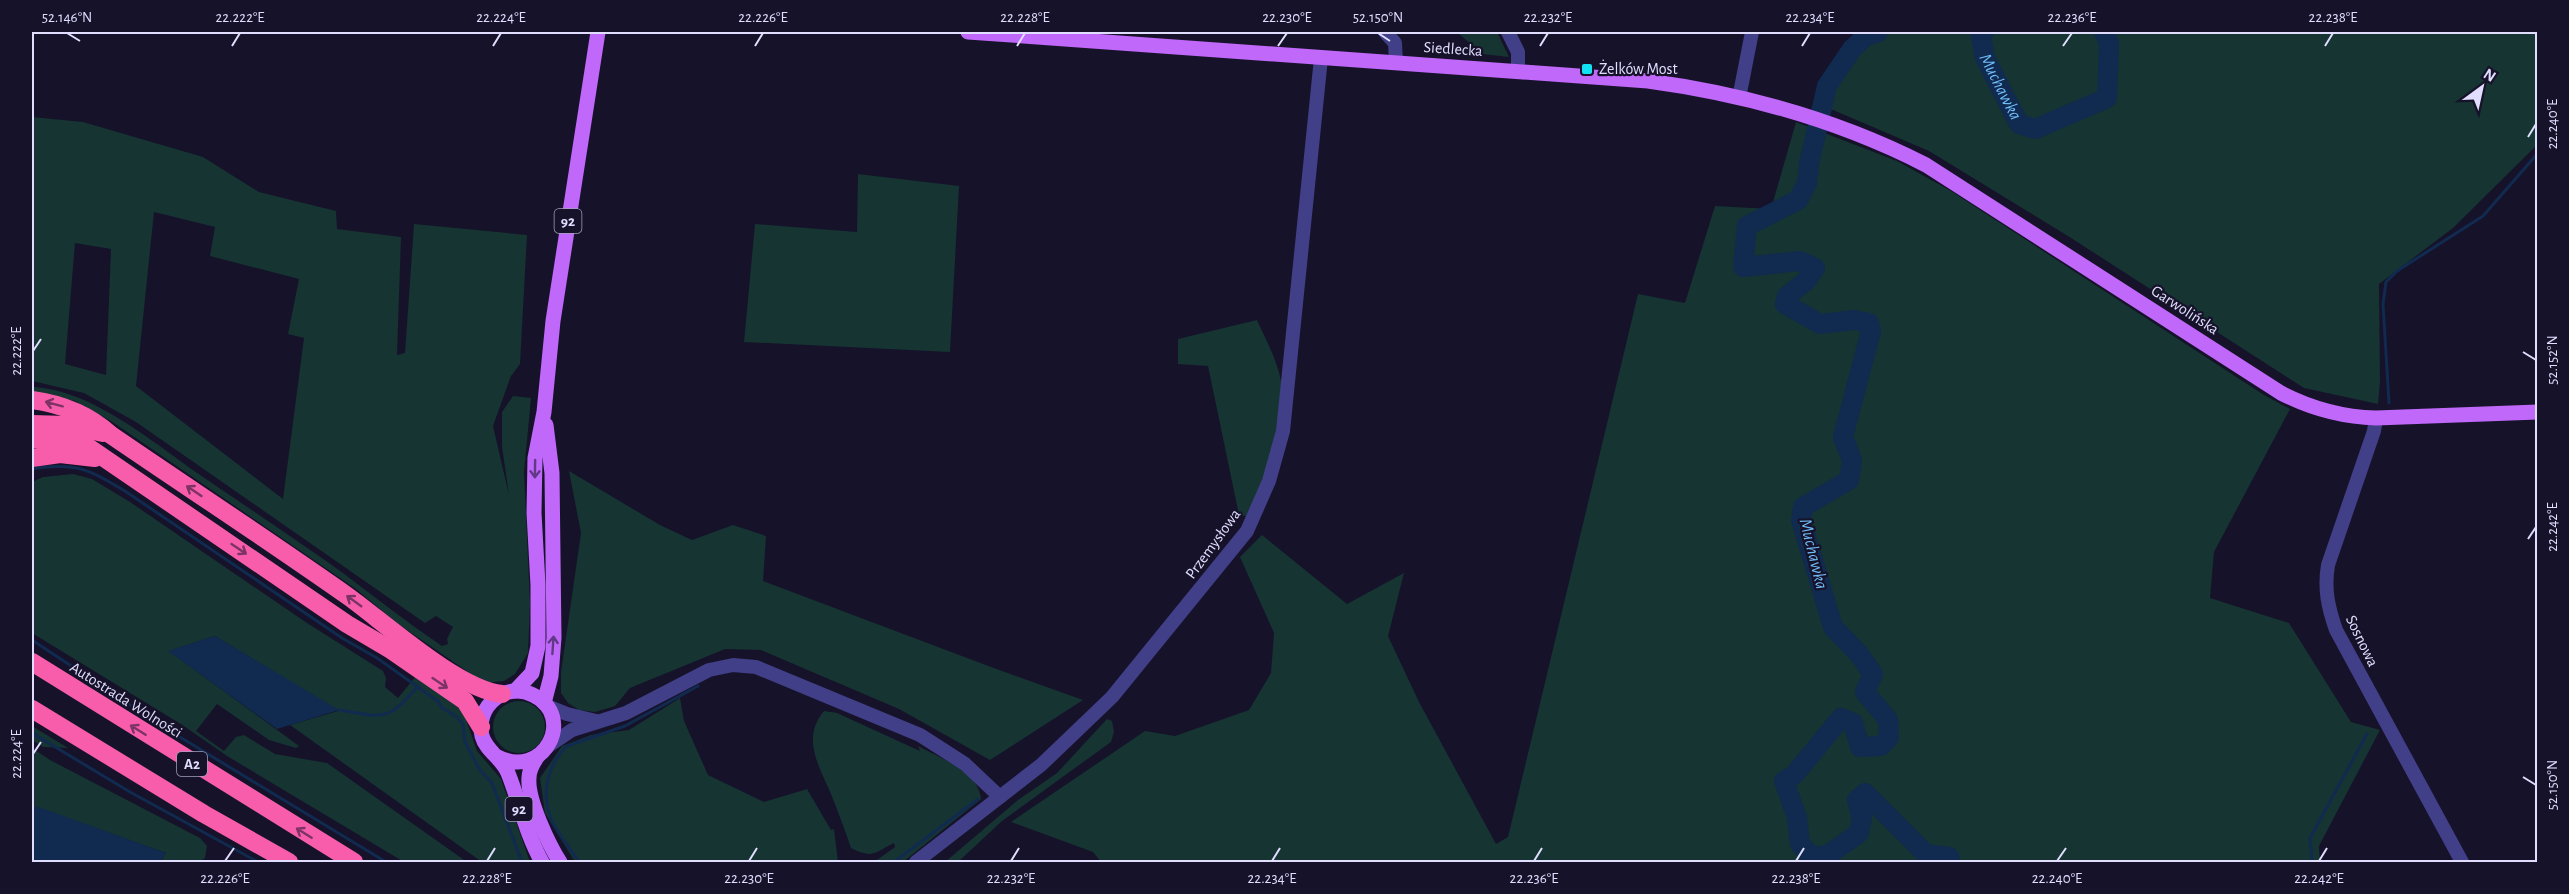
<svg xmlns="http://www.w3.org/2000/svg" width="2569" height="894" viewBox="0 0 2569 894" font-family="'Alegreya Sans',sans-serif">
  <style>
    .green { fill: #153432; fill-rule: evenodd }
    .water { fill: #112a4f }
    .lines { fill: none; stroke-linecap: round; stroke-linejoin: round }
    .stream { stroke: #112a4f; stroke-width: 3 }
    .river { stroke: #112a4f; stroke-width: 20 }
    .minor { stroke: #403f87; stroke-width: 14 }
    .major { stroke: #c068f9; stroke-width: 15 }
    .highway { stroke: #f85dab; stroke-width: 18 }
    .oneway { stroke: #7c3464 }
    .oneway2 { stroke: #623987 }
    .ticks { fill: none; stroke: #e0ddfe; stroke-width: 2 }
    .poi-dot { fill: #11e3f5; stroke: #16122a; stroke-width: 2 }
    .labels { text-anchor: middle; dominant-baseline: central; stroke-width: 4.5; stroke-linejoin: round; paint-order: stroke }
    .shield { fill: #16122a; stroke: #a3a0be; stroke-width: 1.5 }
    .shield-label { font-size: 15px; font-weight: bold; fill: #e0ddfe }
    .street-label { font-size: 16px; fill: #e0ddfe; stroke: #16122a }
    .poi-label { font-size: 16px; fill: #e0ddfe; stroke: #16122a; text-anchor: start }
    .water-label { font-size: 18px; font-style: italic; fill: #6fbcf9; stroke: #16122a }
    .neatline { fill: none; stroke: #e0ddfe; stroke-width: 2 }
    .ticks-label { font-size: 15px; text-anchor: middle; fill: #e0ddfe }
  </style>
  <rect width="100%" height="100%" fill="#16122a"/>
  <g class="green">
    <polygon points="1457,32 1497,32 1509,57 1482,54"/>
    <path d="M1888 32H2537V145L2453 228 2379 284 2380 382 2378 404 2304 388 2071 238 1929 151 1833 110H1826C1842 70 1850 54 1888 32Z"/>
    <path d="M32 117 83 122 203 157 259 192 336 211 337 229 401 237 397 355 405 353 414 224 527 235 520 364 511 376 493 426 509 495 502 447V412L513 396 531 398 524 472 530 603 528 653 515 674 504 681 484 683 397 623 356 589 111 421 75 401 32 392V387C92 389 155 444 203 477 250 509 297 540 343 573 376 598 408 623 442 646L448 644 447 639 453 627 436 616 425 623 136 422 84 393 32 381ZM154 212 215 227 210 256 299 279 288 334 304 338 283 499 136 386ZM75 243 111 249 106 375 65 364Z"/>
    <polygon points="1796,122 1897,161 1951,191 2264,395 2290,409 2214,552 2210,598 2289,623 2351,722 2380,730 2319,846 2320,862 1101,862 1093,852 1011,822 1145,731 1175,736 1249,710 1271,673 1274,633 1240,557 1262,535 1347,604 1404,573 1388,636 1419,702 1496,844 1508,837 1638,294 1685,303 1715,206 1771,209"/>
    <polygon points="858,174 959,186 950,352 744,342 755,224 857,232"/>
    <path d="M1257 320C1266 340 1277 360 1281 381 1287 425 1265 478 1246 516L1239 515 1208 366 1178 364V339Z"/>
    <polygon points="569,471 660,525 692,540 733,525 766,536 763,581 991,667 1083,700 990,760 899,709 761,650 725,649 630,688 615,706 595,712 579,710 568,703 561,693 561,672 581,533"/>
    <polygon points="73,474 92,479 130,502 307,623 383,671 386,678 385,687 398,698 416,676 463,711 477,751 501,779 530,862 482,862 290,725 338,711 215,636 169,651 299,746 296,748 269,740 217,704 196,731 224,751 236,737 244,735 275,754 327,763 467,862 404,862 227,756 184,726 32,633 32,482 43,477"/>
    <polygon points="680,698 684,721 708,775 764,802 807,789 831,830 834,829 838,862 575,862 545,813 540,778 562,746 591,735 629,730"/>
    <circle cx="519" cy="727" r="26"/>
    <path d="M824 711 837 713 920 751 918 746C940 758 979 772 981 799L903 862H874L895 847 894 843C874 853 873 859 851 848 845 830 838 812 831 794 819 766 801 738 824 711Z"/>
    <polygon points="1107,719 1112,721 1114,732 1111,742 1002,821 958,862 945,862 1018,800 1057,773"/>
    <polygon points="32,726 68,748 43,747 32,740"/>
    <polygon points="32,748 50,760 200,838 207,846 205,858 199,862 160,862 166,853 36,807 32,814"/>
  </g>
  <g class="water">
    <polygon points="215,636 339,710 277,729 168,651"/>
    <polygon points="36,806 166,853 160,862 32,862 32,814"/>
  </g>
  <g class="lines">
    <g class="stream">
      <polyline points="2389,403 2383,304 2386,282 2397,271 2483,216 2538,153"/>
      <path d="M32 469C76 462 88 469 125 491L342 638 377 658 439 702 441 707 457 717 463 724 465 742 480 770 492 783 522 862"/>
      <polyline points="32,640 165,728 386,862"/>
      <path d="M339 710C385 717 386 723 418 686"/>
      <polyline points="32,733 130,792 258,862"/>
      <path d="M579 862C571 849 557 834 551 819 541 793 547 765 567 746L625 726 698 686"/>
      <polyline points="894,862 978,799"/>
      <polyline points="2312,862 2310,838 2367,734"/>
    </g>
    <g class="river">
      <polyline points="1878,32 1866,36 1852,49 1827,86 1809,163 1807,183 1798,200 1747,226 1743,267 1800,261 1815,268 1806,281 1787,296 1785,304 1820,324 1854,320 1869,323 1871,331 1843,437 1852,460 1849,480 1803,507 1801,520 1833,627 1859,654 1873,674 1865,692 1888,720 1889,737 1881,746 1860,747 1853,723 1841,718 1794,775 1784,781 1797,818 1800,844 1812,857 1828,855 1859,833 1862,818 1857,800 1865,793 1926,854 1949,857 1950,862"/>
      <path id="s1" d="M1984 32 1981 36 1985 58 2019 124 2035 129 2107 98 2109 43 2104 32"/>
    </g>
    <g class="minor">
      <polyline points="1385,32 1395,43 1396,63"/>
      <polyline points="1508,32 1518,52 1518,72"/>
      <polyline points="1739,98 1752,32"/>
      <path d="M2376 418 2374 431 2328 565C2324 589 2328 607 2336 630L2462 862"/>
      <polyline points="547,706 567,714 596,721"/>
      <polyline points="547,747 572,730 626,713 709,670 733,665 756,667 920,735 965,764 1000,797"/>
      <polyline points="916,862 1041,765 1112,697 1247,531 1269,481 1283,431 1321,58"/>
    </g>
    <g class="major">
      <path d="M968 32 1648 81C1744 94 1840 121 1926 165L2281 393C2312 409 2341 417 2376 418L2538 412"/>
      <polyline points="515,691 532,673 538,646 538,585 534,513 535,458 544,412 553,321 598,32"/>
      <polyline points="544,703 551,676 554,638 552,473 546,425"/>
      <path d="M496 756C544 782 577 716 533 695 506 681 475 706 482 736 486 751 502 758 508 773 520 803 526 834 542 862"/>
      <path d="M538 756C533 763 529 770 529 778 527 799 549 845 560 862"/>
    </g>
    <g class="highway">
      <path d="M32 400C62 404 88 414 111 435 190 489 271 542 349 597 386 624 459 690 502 694"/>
      <polyline points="32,424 66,425 103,433"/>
      <polyline points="32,439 59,440 88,447 347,624 391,650 465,701 481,727"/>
      <polyline points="32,458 60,454 95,458"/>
      <polyline points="32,662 354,862"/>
      <polyline points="32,709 204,814 289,862"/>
    </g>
  </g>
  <defs><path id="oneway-shaft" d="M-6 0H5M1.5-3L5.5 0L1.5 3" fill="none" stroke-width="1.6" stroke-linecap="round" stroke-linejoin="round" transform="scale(1.5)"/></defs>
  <g class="oneway">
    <use href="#oneway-shaft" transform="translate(54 404) rotate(-165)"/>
    <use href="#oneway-shaft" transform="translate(194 491) rotate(-146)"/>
    <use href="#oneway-shaft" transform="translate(239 549) rotate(34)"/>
    <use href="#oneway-shaft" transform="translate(354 601) rotate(-144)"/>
    <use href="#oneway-shaft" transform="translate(440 683) rotate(34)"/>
    <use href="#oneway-shaft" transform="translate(138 730) rotate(-148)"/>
    <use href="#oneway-shaft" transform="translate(304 833) rotate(-148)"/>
  </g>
  <g class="oneway2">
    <use href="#oneway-shaft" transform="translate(535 469) rotate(91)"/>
    <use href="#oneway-shaft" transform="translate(553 645) rotate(-86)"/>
  </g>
  <path class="ticks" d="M67 33 80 41M1378 33 1390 41M232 46 240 33M493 46 501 33M755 46 763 33M1017 46 1025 33M1278 46 1287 33M1540 46 1548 33M1802 46 1810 33M2063 46 2072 33M2325 46 2333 33M2528 137 2536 124M33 351 41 339M2523 352 2536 360M2528 539 2536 527M33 754 41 742M2523 777 2536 785M225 861 234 848M487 861 495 848M749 861 757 848M1011 861 1019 848M1272 861 1280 848M1534 861 1542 848M1796 861 1804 848M2057 861 2066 848M2319 861 2327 848"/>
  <rect class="poi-dot" x="1581" y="63" width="12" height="12" rx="3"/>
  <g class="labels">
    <g class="shield">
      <rect x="554.5" y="209" width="27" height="24" rx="4.5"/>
      <rect x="177" y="752" width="30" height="24" rx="4.5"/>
      <rect x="505.5" y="797" width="27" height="24" rx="4.5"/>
    </g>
    <g class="shield-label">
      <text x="568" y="221">92</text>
      <text x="192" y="764">A2</text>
      <text x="519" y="809">92</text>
    </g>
    <g class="street-label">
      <text transform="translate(1453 49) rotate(4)">Siedlecka</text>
      <text transform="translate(2185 310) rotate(33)">Garwolińska</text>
      <text transform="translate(1213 544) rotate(-54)">Przemysłowa</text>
      <text transform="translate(2362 641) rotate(64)">Sosnowa</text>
      <text transform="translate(126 700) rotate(32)">Autostrada Wolności</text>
    </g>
    <g class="poi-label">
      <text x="1599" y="69">Żelków Most</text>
    </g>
    <g class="water-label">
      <text stroke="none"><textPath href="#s1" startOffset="60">Muchawka</textPath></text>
      <text transform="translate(1813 554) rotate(76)">Muchawka</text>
    </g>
  </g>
  <rect width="2569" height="894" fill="none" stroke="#16122a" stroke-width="66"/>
  <g transform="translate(2482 87) rotate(33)" stroke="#16122a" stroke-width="4.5" paint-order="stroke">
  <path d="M0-4.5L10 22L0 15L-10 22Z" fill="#e0ddfe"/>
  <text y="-9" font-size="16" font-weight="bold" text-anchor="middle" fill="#e0ddfe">N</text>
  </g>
  <rect x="33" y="33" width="2503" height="828" class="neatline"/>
  <g class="ticks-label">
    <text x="67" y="22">52.146°N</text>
    <text x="240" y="22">22.222°E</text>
    <text x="501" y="22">22.224°E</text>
    <text x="763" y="22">22.226°E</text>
    <text x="1025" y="22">22.228°E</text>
    <text x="1287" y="22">22.230°E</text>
    <text x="1378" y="22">52.150°N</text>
    <text x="1548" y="22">22.232°E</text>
    <text x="1810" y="22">22.234°E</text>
    <text x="2072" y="22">22.236°E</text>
    <text x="2333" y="22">22.238°E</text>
    <text transform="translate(2552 124) rotate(-90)" y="5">22.240°E</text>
    <text transform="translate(16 351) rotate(-90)" y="5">22.222°E</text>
    <text transform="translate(2552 360) rotate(-90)" y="5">52.152°N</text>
    <text transform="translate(2552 527) rotate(-90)" y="5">22.242°E</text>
    <text transform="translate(16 754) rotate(-90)" y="5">22.224°E</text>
    <text transform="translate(2552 785) rotate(-90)" y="5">52.150°N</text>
    <text x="225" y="883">22.226°E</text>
    <text x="487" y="883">22.228°E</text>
    <text x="749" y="883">22.230°E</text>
    <text x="1011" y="883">22.232°E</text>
    <text x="1272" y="883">22.234°E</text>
    <text x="1534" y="883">22.236°E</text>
    <text x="1796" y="883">22.238°E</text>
    <text x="2057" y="883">22.240°E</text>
    <text x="2319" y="883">22.242°E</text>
  </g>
</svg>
